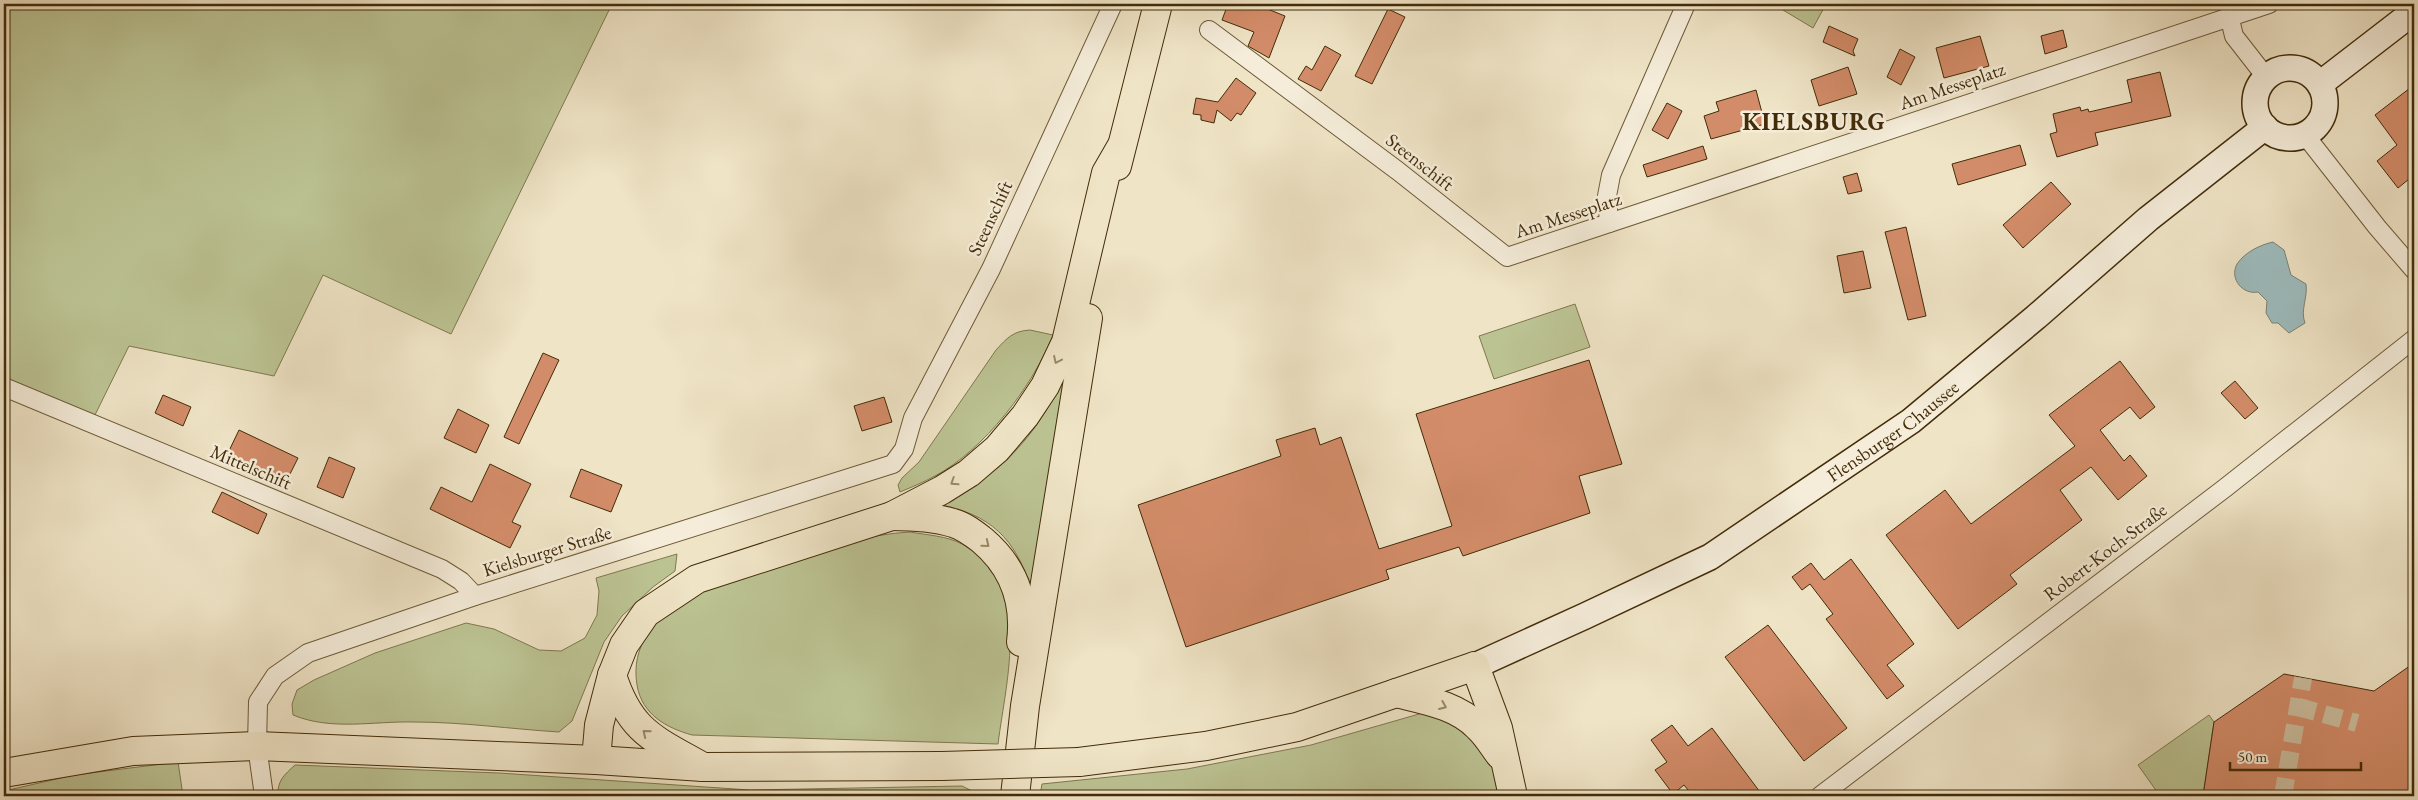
<svg xmlns="http://www.w3.org/2000/svg" width="2418" height="800" viewBox="0 0 2418 800" font-family="'EB Garamond',serif">
  <style>
    .green { fill: #bcc393; stroke: #80784e }
    .water { fill: #9dbcbe; stroke: #798275 }
    .building { fill: #d38c69; stroke: #432c08 }
    .lines { fill: none; stroke-linecap: round; stroke-linejoin: round }
    .street-tunnel { stroke: #cdbfa0; stroke-width: 18; stroke-dasharray: 18 9; stroke-linecap: butt }
    .street-casing { stroke: #6e5a38; stroke-width: 20 }
    .secondary-casing { stroke: #432c08; stroke-width: 28 }
    .primary-casing { stroke: #432c08; stroke-width: 30 }
    .highway-casing { stroke: #432c08; stroke-width: 30 }
    .street { stroke: #f5edda; stroke-width: 18 }
    .secondary { stroke: #f5edda; stroke-width: 25 }
    .primary { stroke: #efe4c6; stroke-width: 28 }
    .highway { stroke: #efe4c6; stroke-width: 28 }
    .primary-bridge-casing { stroke: #432c08; stroke-width: 30; stroke-linecap: butt }
    .primary-bridge { stroke: #efe4c6; stroke-width: 28 }
    .oneway { stroke: #998867 }
    .labels { text-anchor: middle; dominant-baseline: central; stroke-width: 5; stroke-linejoin: round; paint-order: stroke }
    .street-label { font-size: 19px; fill: #432c08; stroke: #f5edda }
    .district-label { font-size: 24px; font-weight: bold; letter-spacing: 1px; fill: #432c08; stroke: #f5edda }
  </style>
  <rect width="100%" height="100%" fill="#efe4c6"/>
  <filter id="stains"><feTurbulence type="fractalNoise" baseFrequency=".004" numOctaves="4"/><feColorMatrix values="0 0 0 0 .2 0 0 0 0 .09 0 0 0 0 .02 0 0 0 .5 -.17"/></filter>
  <radialGradient id="worn" r=".72"><stop offset=".6" stop-color="#630" stop-opacity="0"/><stop offset="1" stop-color="#630" stop-opacity=".3"/></radialGradient>
  <g class="green">
    <polygon points="4,4 612,4 451,334 323,275 274,376 129,346 92,421 4,384"/>
    <polygon points="1773,4 1826,4 1813,28"/>
    <polygon points="1575,304 1590,347 1494,379 1479,336"/>
    <path d="M1030 330 1053 335C1033 386 984 450 935 476 924 482 912 487 900 492L898 485 902 478 919 462 996 350C1007 338 1013 331 1030 330Z"/>
    <path d="M1069 367 1031 590C1016 538 990 514 937 504 958 492 983 481 1002 464 1033 436 1052 404 1069 367Z"/>
    <path d="M910 532C927 535 947 536 962 544 1034 584 1006 679 998 744L692 735C667 728 642 715 637 685 624 606 732 579 789 561 829 548 868 534 910 532Z"/>
    <path d="M677 554 675 571 653 587 622 616 604 642 572 721 559 732C511 729 462 722 414 722 373 721 332 731 293 715L292 704 297 690 314 680 375 653 466 623 494 629 539 650 561 651 585 638 597 615 599 591 596 578Z"/>
    <polygon points="1426,712 1462,724 1490,755 1504,796 1040,796 1042,784 1187,769 1311,745"/>
    <polygon points="2209,715 2214,722 2203,796 2160,796 2138,765"/>
    <polygon points="178,762 183,796 4,796 4,791 74,775"/>
    <path d="M295 765 499 773 750 790 962 786 982 796H278C277 781 284 775 295 765Z"/>
  </g>
  <path class="water" d="M2273 242 2284 250 2291 275 2306 284C2308 298 2300 310 2305 323L2289 333 2278 323H2272L2266 313 2267 301 2258 292C2243 295 2229 279 2237 264 2245 252 2260 245 2273 242Z"/>
  <g class="building">
    <polygon points="1228,4 1255,4 1285,16 1269,58 1248,46 1254,32 1222,20"/>
    <polygon points="1388,9 1405,17 1372,84 1355,76"/>
    <polygon points="1829,26 1858,39 1853,51 1855,56 1823,42"/>
    <polygon points="2063,30 2067,47 2045,54 2041,36"/>
    <polygon points="1980,36 1989,66 1944,78 1936,48"/>
    <polygon points="1325,46 1341,55 1321,91 1298,79 1306,66 1312,70"/>
    <polygon points="1900,49 1915,57 1901,85 1887,77"/>
    <polygon points="1848,67 1857,94 1819,106 1811,80"/>
    <polygon points="2160,72 2171,116 2095,133 2098,145 2057,157 2050,134 2057,132 2053,114 2080,107 2081,111 2088,109 2089,112 2132,102 2127,80"/>
    <polygon points="1236,78 1256,93 1241,115 1237,113 1231,121 1217,110 1214,123 1201,120 1201,115 1193,114 1196,98 1218,102"/>
    <polygon points="2414,85 2414,175 2398,188 2377,161 2397,145 2375,115"/>
    <polygon points="1756,90 1765,124 1711,139 1704,116 1719,111 1716,102"/>
    <polygon points="1667,103 1682,111 1668,139 1652,130"/>
    <polygon points="2020,145 2026,165 1958,185 1952,164"/>
    <polygon points="1703,146 1707,159 1647,177 1643,165"/>
    <polygon points="1857,173 1862,191 1848,194 1843,177"/>
    <polygon points="2051,182 2071,204 2023,248 2003,225"/>
    <polygon points="1906,227 1926,316 1908,320 1885,232"/>
    <polygon points="1863,251 1871,288 1844,293 1837,256"/>
    <polygon points="543,353 559,360 519,444 504,437"/>
    <polygon points="1589,360 1622,464 1579,476 1590,513 1463,556 1459,547 1386,570 1389,579 1186,647 1138,505 1281,456 1276,440 1315,428 1320,445 1341,437 1379,549 1452,526 1416,414"/>
    <polygon points="2120,361 2155,407 2140,419 2130,407 2100,430 2124,461 2130,455 2147,476 2118,500 2091,467 2060,490 2082,520 2010,575 2017,584 1958,629 1886,535 1945,490 1971,524 2075,446 2049,415"/>
    <polygon points="2235,381 2258,408 2245,419 2221,393"/>
    <polygon points="163,395 191,407 183,426 155,413"/>
    <polygon points="884,397 892,422 862,431 854,406"/>
    <polygon points="458,409 489,425 476,453 444,438"/>
    <polygon points="239,430 298,458 286,482 227,455"/>
    <polygon points="329,457 355,468 343,498 317,487"/>
    <polygon points="490,464 531,484 512,522 521,526 510,548 430,509 441,487 472,502"/>
    <polygon points="581,469 622,485 611,512 570,497"/>
    <polygon points="222,492 267,514 258,534 212,512"/>
    <polygon points="1851,559 1914,644 1887,665 1904,686 1887,699 1826,619 1833,614 1810,584 1802,590 1792,577 1811,563 1824,580"/>
    <polygon points="1768,625 1847,728 1804,761 1725,657"/>
    <polygon points="2414,663 2414,796 2203,796 2214,722 2284,674 2374,691"/>
    <polygon points="1672,725 1688,746 1712,728 1763,796 1693,796 1684,785 1673,794 1655,770 1667,762 1651,740"/>
  </g>
  <g class="lines">
    <g class="street-tunnel">
      <polyline points="2298,707 2357,723"/>
      <polyline points="2283,796 2303,678"/>
    </g>
    <g class="street-casing">
      <g id="street">
        <polyline points="2229,15 2234,36 2266,77"/>
        <polyline points="1209,30 1398,171 1507,257 2269,4"/>
        <polyline points="2305,135 2377,227 2414,270"/>
        <polyline points="1609,223 1607,196 1611,175 1686,4"/>
        <polyline points="4,387 442,569 461,581 475,596"/>
        <polyline points="264,796 257,746 258,702 275,676 308,653 475,596 893,464 904,449 913,418 991,269 1113,4"/>
        <polyline points="1820,796 2225,488 2414,339"/>
      </g>
    </g>
    <g class="secondary-casing">
      <g id="secondary">
        <circle cx="2290" cy="103" r="35"/>
        <polyline points="2320,84 2403,20 2414,14"/>
        <path id="s1" d="M1475 666 1585 616 1710 557 1911 421 2036 317 2148 219 2265 127"/>
      </g>
    </g>
    <g class="primary-casing">
      <g id="primary">
        <polyline points="1079,762 1206,746 1297,727 1475,666"/>
        <polyline points="4,773 133,751 257,746 596,760 703,767 942,766"/>
      </g>
    </g>
    <g class="highway-casing">
      <g id="highway">
        <polyline points="1117,166 1158,4"/>
        <path d="M892 516C912 516 933 517 953 523 964 526 973 533 982 540 1014 567 1026 602 1021 642"/>
        <polyline points="1475,666 1498,728 1513,796"/>
        <path d="M612 675C630 732 654 739 703 767"/>
        <path d="M1396 693C1424 700 1457 705 1478 727 1487 735 1493 746 1500 755"/>
        <polyline points="596,760 599,725 612,675 624,645 646,613 697,579 892,516 942,490 969,473 997,449 1025,416 1045,386 1066,342 1106,173 1121,147"/>
        <polyline points="1015,796 1025,706 1088,318"/>
      </g>
    </g>
    <use href="#street" class="street"/>
    <use href="#secondary" class="secondary"/>
    <use href="#primary" class="primary"/>
    <use href="#highway" class="highway"/>
    <g class="primary-bridge-casing">
      <polyline id="primary-bridge" points="942,766 1079,762"/>
    </g>
    <use href="#primary-bridge" class="primary-bridge"/>
  </g>
  <defs><path id="oneway-chevron" d="M-2-3.5L2.5 0L-2 3.5" fill="none" stroke-width="1.6" stroke-linecap="round" stroke-linejoin="round" transform="scale(1.25)"/></defs>
  <g class="oneway">
    <use href="#oneway-chevron" transform="translate(1057 360) rotate(115)"/>
    <use href="#oneway-chevron" transform="translate(954 482) rotate(147)"/>
    <use href="#oneway-chevron" transform="translate(986 544) rotate(39)"/>
    <use href="#oneway-chevron" transform="translate(1443 706) rotate(23)"/>
    <use href="#oneway-chevron" transform="translate(646 733) rotate(-141)"/>
  </g>
  <g class="labels">
    <g class="street-label">
      <text transform="translate(1952 86) rotate(-19)">Am Messeplatz</text>
      <text transform="translate(1420 162) rotate(38)">Steenschift</text>
      <text transform="translate(1568 215) rotate(-18)">Am Messeplatz</text>
      <text transform="translate(990 218) rotate(-65)">Steenschift</text>
      <text stroke="none"><textPath href="#s1" startOffset="481">Flensburger Chaussee</textPath></text>
      <text transform="translate(251 467) rotate(23)">Mittelschift</text>
      <text transform="translate(547 551) rotate(-17)">Kielsburger Straße</text>
      <text transform="translate(2105 552) rotate(-37)">Robert-Koch-Straße</text>
    </g>
    <g class="district-label">
      <text x="1814" y="121">KIELSBURG</text>
    </g>
  </g>
  <rect width="2418" height="800" fill="none" stroke="#efe4c6" stroke-width="20"/>
  <rect x="5" y="5" width="2408" height="790" fill="none" stroke="#432c08" stroke-width="2.5"/>
  <rect x="10" y="10" width="2398" height="780" fill="none" stroke="#432c08"/>
  <path d="M2230 762v8h131v-8" fill="none" stroke="#432c08" stroke-width="2.5"/>
  <text x="2238" y="762" font-size="15" fill="#432c08" stroke="#f5edda" stroke-width="4" paint-order="stroke">50 m</text>
  <rect width="100%" height="100%" filter="url(#stains)"/>
  <rect width="100%" height="100%" fill="url(#worn)"/>
</svg>
